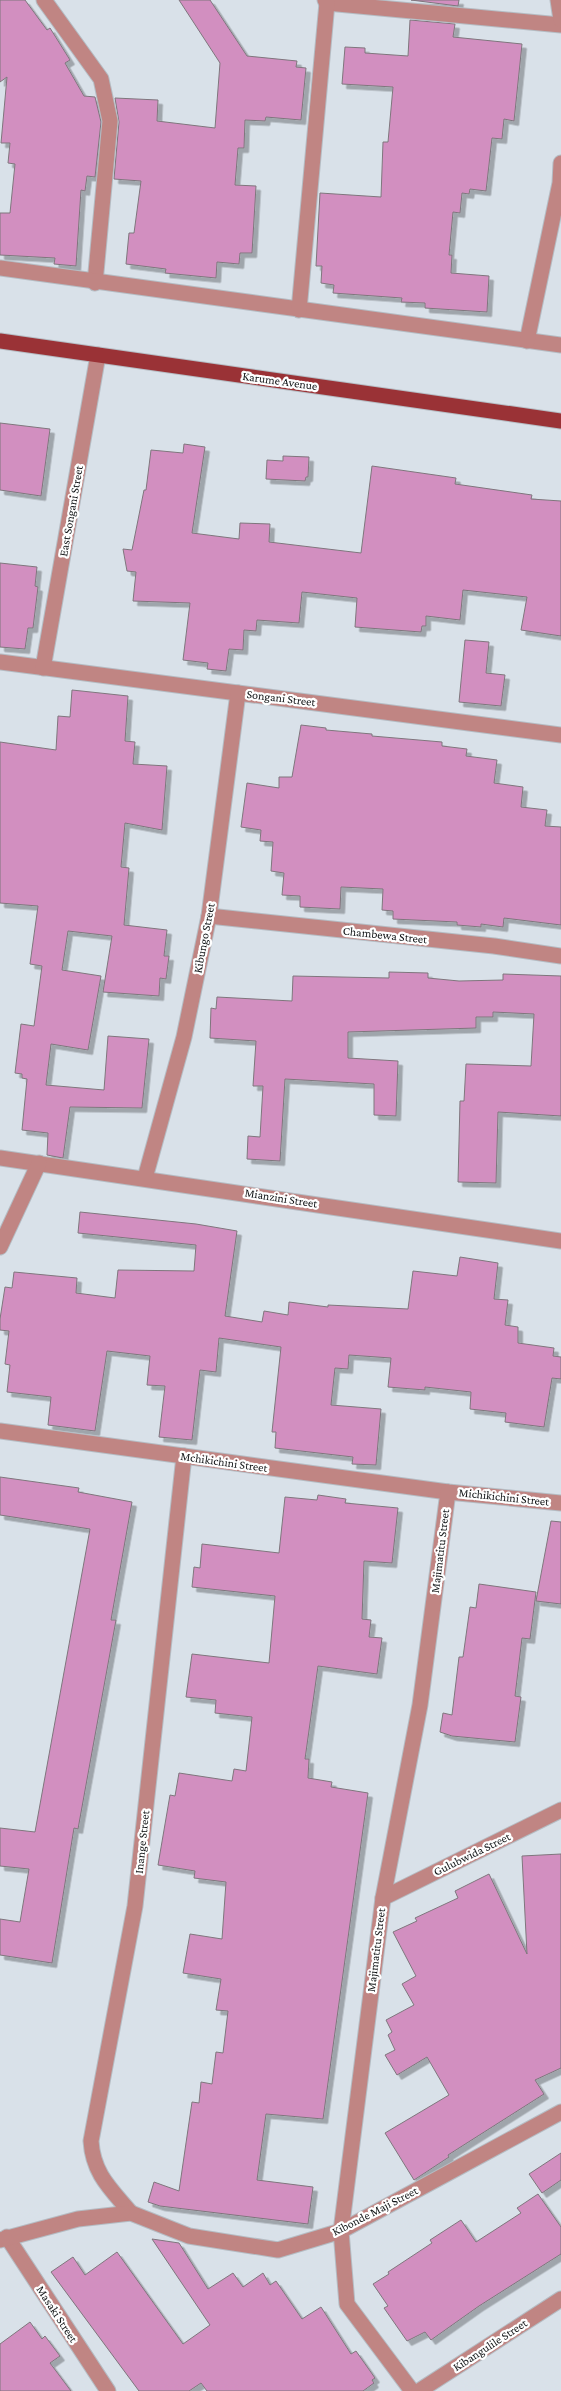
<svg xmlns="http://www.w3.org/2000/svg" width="561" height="2391" viewBox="0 0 561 2391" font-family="'Crimson Pro',serif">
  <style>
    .building { fill: #d28fc0; stroke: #7f767d; filter: url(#shadow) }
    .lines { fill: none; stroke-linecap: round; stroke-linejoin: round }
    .minor-casing { stroke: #b5bcc3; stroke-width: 17 }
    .major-casing { stroke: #b5bcc3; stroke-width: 17 }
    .minor { stroke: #c08583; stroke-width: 15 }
    .major { stroke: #9a3236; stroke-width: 15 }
    .labels { text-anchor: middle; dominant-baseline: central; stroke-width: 4.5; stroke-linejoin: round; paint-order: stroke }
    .street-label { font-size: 12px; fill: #111416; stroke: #fff }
  </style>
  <defs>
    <filter id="shadow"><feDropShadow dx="4.5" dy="4.5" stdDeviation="0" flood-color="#0004"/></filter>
  </defs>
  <rect width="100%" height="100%" fill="#d9e1e9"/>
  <g class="building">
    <polygon points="0,0 25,0 47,30 50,28 70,60 65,63 84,96 95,97 101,122 95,177 87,176 85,191 81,190 76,266 54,264 55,258 0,255 0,213 10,213 15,164 8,163 10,143 1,143 7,77 0,82"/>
    <polygon points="179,0 210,0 247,56 297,61 296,67 306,68 301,120 266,117 265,121 245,120 244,148 238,148 235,185 256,186 252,253 240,253 239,264 217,262 216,278 165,273 166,269 126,264 129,233 134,233 141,181 114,179 119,122 115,98 158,100 157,121 215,128 220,63"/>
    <polygon points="411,0 459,0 458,6"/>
    <polygon points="410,20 455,24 453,37 522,44 514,121 504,119 502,139 492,138 486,191 470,189 469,194 462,193 460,213 453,212 449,255 452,255 451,273 489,276 487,312 425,308 425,303 401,302 402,298 333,293 334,285 321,283 322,266 316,266 320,193 381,197 383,142 388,142 393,87 342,84 345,47 365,48 365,53 408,56"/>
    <polygon points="0,423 50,429 41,496 0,490"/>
    <polygon points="184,444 205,447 192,533 239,539 240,523 270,524 269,542 361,553 372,466 456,478 455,484 532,495 531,499 561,501 561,636 521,630 527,597 463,590 460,620 426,616 426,626 422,626 421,632 355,627 357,598 302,592 299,623 257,620 256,631 244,630 243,650 229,649 226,671 207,669 208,663 183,660 190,603 133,601 136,572 127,571 123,549 132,550 144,490 146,490 151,450 183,453"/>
    <polygon points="283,456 309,457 308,477 306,477 305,481 266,479 267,460 283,461"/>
    <polygon points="0,563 37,567 35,586 38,587 33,628 28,628 25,649 0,647"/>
    <polygon points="465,640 489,642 486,673 505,675 501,706 459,702"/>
    <polygon points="72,690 128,696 125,741 135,742 133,764 167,766 162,830 125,823 121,867 129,868 124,925 167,930 164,956 169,956 166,979 160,978 159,996 103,992 112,936 68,931 62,970 101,976 88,1050 51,1044 46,1085 104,1090 108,1036 149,1039 142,1108 70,1107 63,1158 47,1155 48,1133 22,1130 27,1079 22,1078 22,1074 15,1073 21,1024 34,1026 42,966 30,964 38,906 0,903 0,742 56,750 58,716 70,717"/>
    <polygon points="301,725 326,728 326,730 372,734 372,736 442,742 442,746 467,749 466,756 497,760 494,783 523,787 521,807 547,810 545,826 561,827 561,925 504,918 503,927 481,924 481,927 457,925 457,922 393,919 393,911 382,910 383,889 341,887 340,909 300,907 300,896 282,895 284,873 271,871 273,842 260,841 261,830 241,827 247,783 279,788 279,777 292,777"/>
    <polygon points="389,972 428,973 428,978 459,981 503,980 503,974 561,976 561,1116 498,1112 496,1183 458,1182 460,1101 464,1101 466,1064 531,1066 534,1014 493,1012 493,1017 476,1017 476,1028 348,1032 348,1058 398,1061 396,1116 374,1115 374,1084 285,1079 280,1161 247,1159 248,1136 260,1137 263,1086 253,1086 256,1041 210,1038 211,1008 216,1009 217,997 292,1001 293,976 389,978"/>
    <polygon points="80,1212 196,1224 237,1231 225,1316 262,1322 264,1311 288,1315 289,1302 328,1307 328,1305 408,1309 413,1271 457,1276 460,1257 498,1263 494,1299 508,1300 505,1325 518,1327 518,1343 554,1348 553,1356 561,1357 561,1379 552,1378 544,1427 505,1422 506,1413 470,1409 471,1392 425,1387 425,1390 388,1387 391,1358 349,1355 348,1369 335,1368 331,1405 381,1409 376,1465 352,1464 353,1457 275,1448 276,1432 272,1432 281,1347 219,1338 216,1372 200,1370 192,1440 159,1437 165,1386 147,1385 150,1356 107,1351 95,1431 48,1425 51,1397 7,1392 10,1365 5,1364 9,1331 0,1330 0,1319 5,1287 12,1288 14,1272 77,1278 76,1293 115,1298 118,1270 194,1271 196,1245 78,1233"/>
    <polygon points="0,1477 79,1488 78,1492 132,1502 111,1620 116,1620 78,1829 74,1828 52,1963 0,1955 0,1919 20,1922 29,1869 0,1866 0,1828 35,1832 90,1529 0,1515"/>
    <polygon points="318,1495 346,1499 345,1503 398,1508 392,1563 364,1561 362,1619 371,1620 369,1637 382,1638 377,1674 318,1666 305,1759 309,1759 308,1778 332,1782 331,1787 368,1793 323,2119 266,2114 257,2180 313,2187 308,2224 160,2206 148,2202 154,2182 179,2191 192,2102 199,2103 201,2082 212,2084 216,2052 223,2053 228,2011 216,2010 221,1979 183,1973 190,1934 222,1939 226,1882 194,1878 195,1871 158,1865 170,1795 175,1796 179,1773 232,1781 234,1769 246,1771 252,1717 215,1713 216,1700 186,1697 192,1654 269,1663 275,1596 192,1587 194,1567 200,1568 202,1544 279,1553 285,1497 317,1500"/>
    <polygon points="551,1521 561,1522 561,1604 536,1601"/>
    <polygon points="479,1584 536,1592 530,1639 522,1638 515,1696 521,1697 515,1742 452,1736 440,1732 443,1713 452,1715 459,1657 463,1657 470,1607 476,1608"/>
    <polygon points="561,1854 561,2068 535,2080 544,2094 448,2155 449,2157 414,2180 385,2133 449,2095 427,2057 397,2075 385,2055 395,2050 388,2035 392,2032 386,2020 414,2005 402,1984 416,1976 393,1932 417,1921 415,1918 458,1898 455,1891 489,1874 527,1954 522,1856"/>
    <polygon points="561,2153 561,2180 542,2193 529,2174"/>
    <polygon points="538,2194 561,2227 561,2254 479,2306 431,2340 425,2332 407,2341 384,2308 388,2306 373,2284 389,2274 388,2272 432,2243 430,2240 461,2220 476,2242 521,2213 517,2208"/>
    <polygon points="152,2239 179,2243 208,2289 233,2273 243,2287 263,2273 270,2285 276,2281 302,2319 321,2307 351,2354 356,2351 375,2378 372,2380 374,2383 363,2391 207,2391 201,2383 189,2391 139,2391 51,2272 73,2257 85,2275 117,2252 183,2344 210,2325"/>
    <polygon points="30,2322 42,2339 45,2336 60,2356 50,2363 71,2391 0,2391 0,2344"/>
  </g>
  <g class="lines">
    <g class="minor-casing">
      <g id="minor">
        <polyline points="44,0 101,79 110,121 95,283"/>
        <polyline points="325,0 327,3 561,25"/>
        <polyline points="558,0 561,20"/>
        <polyline points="0,268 561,345"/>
        <polyline points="299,310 327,3"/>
        <polyline points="527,341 560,183 561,163"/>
        <polyline points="0,662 561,735"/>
        <polyline points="43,668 98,355"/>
        <polyline points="209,916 494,946 561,956"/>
        <polyline points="0,1158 561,1241"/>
        <polyline points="145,1178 184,1037 209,916 238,693"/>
        <polyline points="0,1247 39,1163"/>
        <polyline points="0,1431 448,1492 561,1503"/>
        <polyline points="383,1898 561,1810"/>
        <path d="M131 2213C111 2189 93 2174 91 2141L135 1906 184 1456"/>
        <polyline points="7,2237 108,2391"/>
        <polyline points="0,2240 78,2219 131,2213 189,2236 278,2250 341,2231 561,2112"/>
        <polyline points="412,2391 347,2304 341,2231 383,1898 420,1705 448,1492"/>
        <polyline points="419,2391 561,2299"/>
      </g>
    </g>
    <g class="major-casing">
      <polyline id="major" points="0,341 561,421"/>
    </g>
    <use href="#minor" class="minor"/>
    <use href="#major" class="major"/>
  </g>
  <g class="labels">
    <g class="street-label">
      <text transform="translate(280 381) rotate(8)">Karume Avenue</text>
      <text transform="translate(71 511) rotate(-80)">East Songani Street</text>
      <text transform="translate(281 698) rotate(7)">Songani Street</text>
      <text transform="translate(385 935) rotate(6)">Chambewa Street</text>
      <text transform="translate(204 938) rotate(-79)">Kibungo Street</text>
      <text transform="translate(281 1198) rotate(9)">Mianzini Street</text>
      <text transform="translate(224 1462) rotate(8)">Mchikichini Street</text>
      <text transform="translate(504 1497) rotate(6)">Michikichini Street</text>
      <text transform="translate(440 1551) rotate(-83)">Majimatitu Street</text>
      <text transform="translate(142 1842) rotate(-84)">Inange Street</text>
      <text transform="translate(472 1854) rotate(-26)">Gulubwida Street</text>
      <text transform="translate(376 1950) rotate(-83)">Majimatitu Street</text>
      <text transform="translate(375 2211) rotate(-27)">Kibonde Maji Street</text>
      <text transform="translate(57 2314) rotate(57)">Masaki Street</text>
      <text transform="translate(490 2345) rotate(-33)">Kibangulile Street</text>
    </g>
  </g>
</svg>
